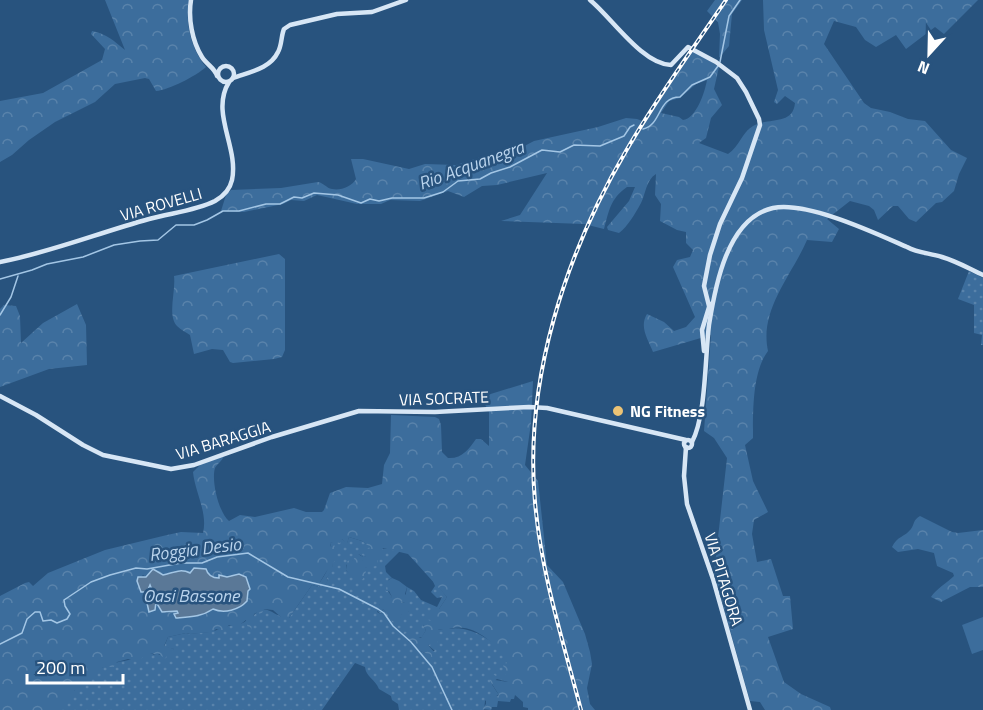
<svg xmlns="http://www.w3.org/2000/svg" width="983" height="710" viewBox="0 0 983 710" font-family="'Titillium Web',sans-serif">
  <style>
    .grass { fill: url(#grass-dots) }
    .forest { fill: url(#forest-crowns); fill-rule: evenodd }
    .garden { fill: #3c6d9c }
    .water { fill: #5a7897; stroke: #a3c6e5; stroke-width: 1.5 }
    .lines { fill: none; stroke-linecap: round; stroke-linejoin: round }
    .stream { stroke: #a3c6e5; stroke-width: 1.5 }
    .secondary { stroke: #d7e6f5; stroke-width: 4.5 }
    .rail-casing { stroke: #fff; stroke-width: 4 }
    .rail { stroke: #28537e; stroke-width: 1.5; stroke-dasharray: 4.5; stroke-linecap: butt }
    .poi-dot { fill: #ecc375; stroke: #28537e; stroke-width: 2 }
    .labels { text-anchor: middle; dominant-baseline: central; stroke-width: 5; stroke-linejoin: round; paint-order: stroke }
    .street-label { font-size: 16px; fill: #fff; stroke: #28537e }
    .poi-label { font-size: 16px; font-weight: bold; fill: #fff; stroke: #28537e; text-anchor: start }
    .water-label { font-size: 18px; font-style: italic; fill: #bad4ed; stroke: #28537e }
  </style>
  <defs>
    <pattern id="grass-dots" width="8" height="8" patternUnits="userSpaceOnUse" patternTransform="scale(1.5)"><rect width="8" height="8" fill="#3c6d9c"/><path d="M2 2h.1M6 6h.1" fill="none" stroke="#5983ab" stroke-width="1.8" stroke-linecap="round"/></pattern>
    <pattern id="forest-crowns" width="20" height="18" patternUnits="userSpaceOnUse" patternTransform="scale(1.5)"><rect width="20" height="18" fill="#3c6d9c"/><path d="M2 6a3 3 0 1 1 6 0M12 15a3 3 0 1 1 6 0" fill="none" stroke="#5983ab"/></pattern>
  </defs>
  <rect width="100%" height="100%" fill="#28537e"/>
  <g class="grass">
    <polygon points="969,271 983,278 983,345 981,345 982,335 974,333 974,305 958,299"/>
    <path d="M349 537 362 541 372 548 366 557 358 554 363 557V561L353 560 346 565V570L351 574 364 571 365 568 375 563 376 551C385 547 391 549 400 551L385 566 386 572 392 578 388 580V591L392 597 380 604 377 612 381 614 383 609 386 612 400 618 402 613H409L405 603 401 602 405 599 407 587 414 591 421 600 437 607 442 597 437 598 431 592 435 586 432 579 447 597 439 609 433 623 423 625 426 630 422 637 415 639 406 636 408 641 415 644 416 649 427 654V660L431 659V651H435L428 645 432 643 437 629 443 630 449 635V629C468 624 503 643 507 663 508 669 506 675 508 682L497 679 494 681 492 676C489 684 495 688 499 695L491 696 485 701 484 710H399L398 704 392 700 391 696 379 689C375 679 366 677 365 667L355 663 322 710H56C63 708 69 697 75 690 80 684 90 677 97 671 113 659 135 662 151 653L154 655H168L174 649 164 647 168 637 186 633 189 634C195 633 202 633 209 632 215 631 222 628 228 626 235 624 240 626 247 620L248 625C264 594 271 618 289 618L312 585 319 587 320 582 329 569 322 582 326 583 328 580 326 578 333 569 332 565 334 555 330 543 342 539 347 543Z"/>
  </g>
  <g class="forest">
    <path d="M105 0H189C185 23 191 49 206 67 196 76 169 90 156 91L149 79 145 78 115 84 95 102 55 122 29 140 12 155 0 162V101L43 93 102 60 105 49 91 34 92 31C107 34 114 41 125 50Z"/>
    <polygon points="715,0 742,0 732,14 729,46 719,58 720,34 718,22 707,11"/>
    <path d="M763 0H978L944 34 935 27 906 49 896 35 876 47 865 40 856 27 834 21 824 44 864 103 871 108 890 112 908 119 925 121 951 150 967 158 959 174 954 191 942 202 936 203 916 222 909 219 898 206H893L878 220 874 210 869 206 850 201 827 219 839 229 832 242 807 240C792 275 759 310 768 351 752 372 753 413 753 438L745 445 753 481 768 512 754 520 752 534 757 562 771 559 783 596H790L793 629 768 637 784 682 801 694 830 707 831 710H765L760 702 750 701 714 573 727 458 714 438 704 431 711 335 653 352C648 339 639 327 647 314L664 322 674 331 686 327 695 317 673 267 677 260 690 257 693 250 686 243V232L677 230 660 221 661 204 655 195 656 174C646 180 646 193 641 203 635 214 628 226 619 233L608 230 607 227 629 201 635 187H627C610 199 609 211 604 229L584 224 501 221 520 215 547 173 497 185 482 186 464 197 448 191 420 201 390 200 381 204H357L317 195 304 201 291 200 283 204 244 212 221 211 226 195 231 190 281 188 318 182C324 183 326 188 332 189 341 191 352 186 356 179L351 159H363L409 169 425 164 456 165 487 155 511 153 534 141 598 127 626 118 637 119 645 122 693 50 719 67 714 89 722 105 711 118 706 138 699 143 728 154C739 147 742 132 753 126 768 117 793 126 795 103L785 96 777 104 774 102 778 90 764 30ZM707 80C705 92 696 119 683 120L679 117 661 113 669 101 680 98 696 84Z"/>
    <path d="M279 254 285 259V350L282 357 274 359 233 363 230 362 223 350 212 349 194 354 190 335C186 332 181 330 177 326 167 315 176 292 174 276Z"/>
    <polygon points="77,304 86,325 87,365 49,369 0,387 0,309 4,305 16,306 20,316 21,343 43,323"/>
    <path d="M533 381 531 423 525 465 538 481 547 565 563 582 585 634 590 652 592 664 587 688 590 704 595 710H528V708L523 707V702L515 695 514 699H511L510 702 498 701 497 707H492L491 710 482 709 486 704V697H490L491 693H496L497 696 499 695 490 681 491 673 496 676 495 680 508 682 504 678 506 673 503 665 507 663C496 643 473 622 449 629V635L443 634V630L438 629 439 635 437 643 428 645 435 653 431 651 433 660H427V654L416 649 413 642 405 640 404 634 411 632 415 638H421L426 630 423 625 426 619 433 622 431 613 433 608 439 609 447 597 408 554 383 548 382 551H376L378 554 376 558 378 560 377 564H375L376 566 365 568 366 574 362 580 353 577 346 570 347 561 353 560 356 556 363 561V557L357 552 366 557 363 550 371 548 362 541 349 537 347 544 342 539 340 543 335 542 330 543 331 547 334 545 339 553 334 555 336 559 332 565 334 569 326 578 328 580 326 584 321 582 328 569 320 582 319 587 312 585 289 618H282L273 610 264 609 261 615 258 612 254 614 251 630 248 629 246 620 237 627 229 625 223 631 216 629 213 632 190 634 186 633 168 637 164 646 174 649 171 656 167 655 165 659 159 654 158 656 151 653 146 660 143 657 138 662 128 659 117 662 113 668 108 666 102 668 101 672H97L89 682 80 690H75L71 698 59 710H0V596L25 583 29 582 33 586 48 573 105 550 167 535 181 532 203 533C208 513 195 492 193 472L201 464 224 456C222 461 217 464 215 468 211 481 219 513 229 521L240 515 255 517 294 508 306 512H322L324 510 330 493 346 487 368 488 382 484 384 465 390 453 391 415 435 417 439 419 441 425 442 452 448 458C462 459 469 449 476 439H481L489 446V412L481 397ZM206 569 207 573 214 578 239 574 246 577 248 591 245 604 223 612 213 609 189 617 176 618 177 611 166 613 155 601 149 583 141 592 137 581 143 575 146 577 159 572 163 575 174 571 190 573Z"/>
    <path d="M920 516 952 532 958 533 983 530V587H970L941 602 931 597C936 589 948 582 954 576L953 573 937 566 934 553 918 549 898 552 892 547C897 536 905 537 911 529 915 523 913 520 920 516Z"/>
    <path d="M392 578 399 581 407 587 405 594 408 597V599L401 602 405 603 407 601 410 605 408 606 409 613 402 614 399 623C390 623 389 615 383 609L381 614 376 610 380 604 378 600 383 599 384 595 388 598 392 597 389 591H386V588L388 585 387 581Z"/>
  </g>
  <polygon class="garden" points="983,617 983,650 972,654 962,625"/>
  <path class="water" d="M194 568 206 569C208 576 213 578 219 578V575L227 577 239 574 246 577 250 589 248 591 247 601C239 610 224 614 213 609 201 617 190 617 176 618L174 614 178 613 177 611 162 612 156 602 155 610 149 612 147 603 150 596 154 595 150 585 147 592H141L137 581 138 577H146L153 569 163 575C173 573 180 568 190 573Z"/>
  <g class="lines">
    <g class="stream">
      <polyline points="720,62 729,16 740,0"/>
      <path d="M643 129C662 125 657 97 680 97L692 85 710 77 718 66"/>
      <polyline points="0,279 32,270 47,264 83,257 114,245 140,241 158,240 176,225 194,225 207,220 223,211 239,211 266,204 280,204 294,197 302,198 314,193 338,195 361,203 370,199 379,201 392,198 424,198 443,192 458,181 480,179 491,173 510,167 542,150 560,152 574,145 600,146 624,136 630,127 634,125"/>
      <polyline points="0,315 11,297 18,276"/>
      <polyline points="0,644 22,633 27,619 35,612 40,612 43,621 51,620 57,623 67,619 70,614 65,606 64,600 91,582 110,575 136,568 147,569 181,563 202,563 217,557 248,553 288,577 339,589 378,609 384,613 393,626 411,642 432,667 452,710"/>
    </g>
    <g class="secondary">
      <path d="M191 0C188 18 192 41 202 57 207 65 215 68 217 76"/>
      <path d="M590 0C612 18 642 64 671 65L688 47 716 62 737 78 746 92 759 119 760 125 742 178 720 224 710 255 704 286 709 306"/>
      <circle cx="226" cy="74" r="8"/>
      <path d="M233 78C249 72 270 69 278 52 282 45 281 36 284 29L290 25 337 14 372 12 406 0"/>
      <path d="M0 262C52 252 98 233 149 219 170 213 195 211 215 201 224 196 230 189 232 180 239 147 210 113 229 82"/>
      <polyline points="704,351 702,330 710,304"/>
      <polyline points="0,396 36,415 83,445 103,455 171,469 194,465 272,437 359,411 435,412 529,407 547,408 686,440"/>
      <circle cx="688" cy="444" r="4"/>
      <path d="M692 442C706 416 705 357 709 325 715 287 727 218 773 208 807 201 875 233 907 247 918 253 929 253 942 257 956 261 970 269 983 275"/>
      <polyline points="686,447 684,476 687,504 713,579 750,710"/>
    </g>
    <g class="rail-casing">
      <path id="rail" d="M581 710C563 641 541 573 535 502 524 381 565 255 626 151 656 99 692 50 726 0"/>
    </g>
    <use href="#rail" class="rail"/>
  </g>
  <circle class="poi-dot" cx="618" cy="411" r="6"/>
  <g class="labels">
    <g class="street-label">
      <text transform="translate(161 204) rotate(-16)">VIA ROVELLI</text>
      <text transform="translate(444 398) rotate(-2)">VIA SOCRATE</text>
      <text transform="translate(223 440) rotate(-17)">VIA BARAGGIA</text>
      <text transform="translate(724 579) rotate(73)">VIA PITAGORA</text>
    </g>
    <g class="poi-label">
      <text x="630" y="411">NG Fitness</text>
    </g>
    <g class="water-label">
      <text transform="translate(471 165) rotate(-20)">Rio Acquanegra</text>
      <text transform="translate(195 549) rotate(-7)">Roggia Desio</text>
      <text x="191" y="595">Oasi Bassone</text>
    </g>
  </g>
  <g transform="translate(929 54) rotate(202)" stroke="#28537e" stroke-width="4.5" paint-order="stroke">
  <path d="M0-4.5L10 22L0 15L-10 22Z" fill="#ffffff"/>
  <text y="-9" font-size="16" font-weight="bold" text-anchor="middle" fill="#ffffff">N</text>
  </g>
  <path d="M27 674v9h96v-9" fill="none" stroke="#ffffff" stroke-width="3"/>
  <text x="36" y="674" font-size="18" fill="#ffffff" stroke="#28537e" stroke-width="4.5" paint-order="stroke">200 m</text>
</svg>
